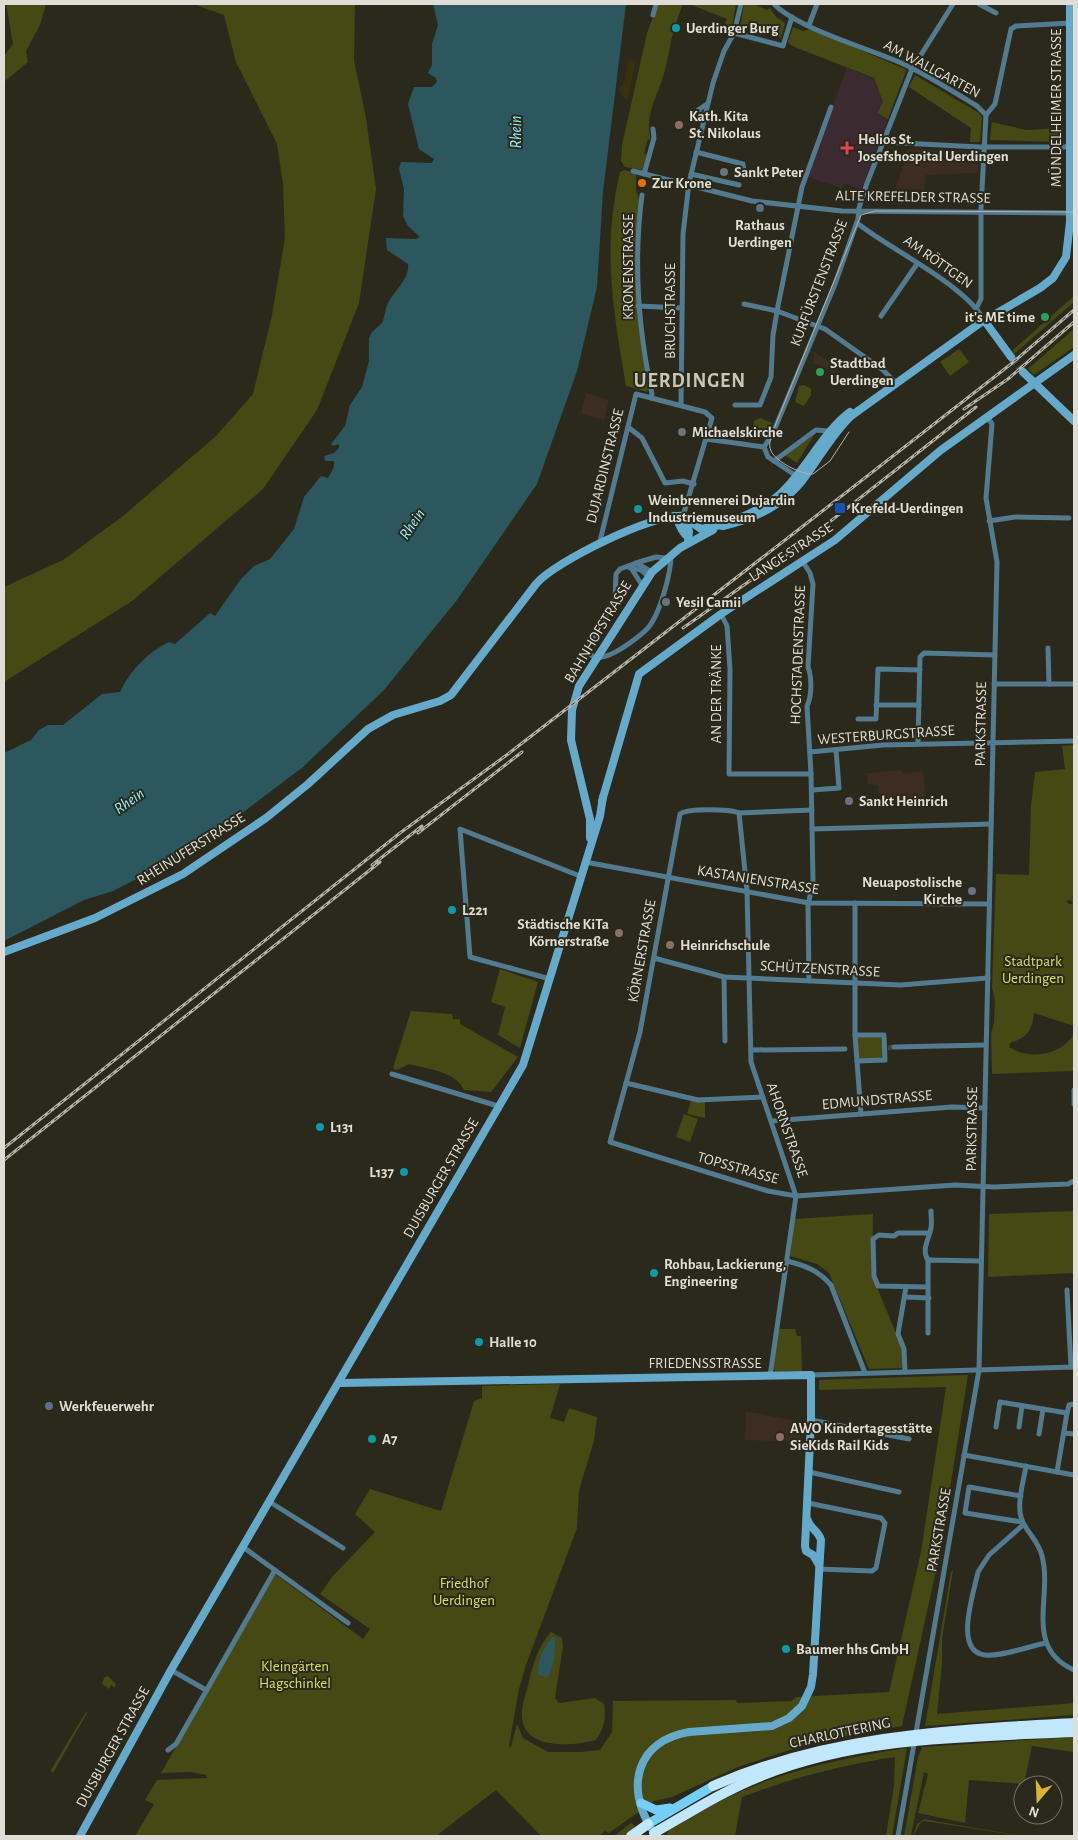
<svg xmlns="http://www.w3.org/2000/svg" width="1078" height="1840" viewBox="0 0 1078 1840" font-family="'Alegreya Sans',sans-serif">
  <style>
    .education { fill: #3c2c22 }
    .medical { fill: #3c2a31 }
    .green { fill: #464913 }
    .sand { fill: #38300f }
    .water { fill: #2b575e }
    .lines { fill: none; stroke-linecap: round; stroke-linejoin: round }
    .street-tunnel { stroke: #464438; stroke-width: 5; stroke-dasharray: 5 2.5; stroke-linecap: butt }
    .secondary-tunnel { stroke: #464438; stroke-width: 8; stroke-dasharray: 8 4; stroke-linecap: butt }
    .street { stroke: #527b90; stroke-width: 5 }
    .secondary { stroke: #65aacb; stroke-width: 8 }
    .primary { stroke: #73cff9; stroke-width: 9 }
    .highway { stroke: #c0e7fc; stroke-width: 10 }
    .tram { stroke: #b5b3aa; stroke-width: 1 }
    .rail-casing { stroke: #b5b3aa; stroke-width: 3 }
    .rail { stroke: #2b291c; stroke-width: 1; stroke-dasharray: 4; stroke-linecap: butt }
    .culture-dot { fill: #0f9aa8; stroke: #2b291c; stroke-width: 2 }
    .education-dot { fill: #8d6e63; stroke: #2b291c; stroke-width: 2 }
    .health-dot { fill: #e0444e; stroke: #2b291c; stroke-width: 2 }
    .worship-dot { fill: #6b7280; stroke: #2b291c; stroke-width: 2 }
    .food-dot { fill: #e8710a; stroke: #2b291c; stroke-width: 2 }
    .service-dot { fill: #5c6f8a; stroke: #2b291c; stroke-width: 2 }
    .leisure-dot { fill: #2e9e5b; stroke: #2b291c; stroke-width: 2 }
    .transit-dot { fill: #1a4fb4; stroke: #2b291c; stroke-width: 2 }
    .labels { text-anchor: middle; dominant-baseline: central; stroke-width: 4; stroke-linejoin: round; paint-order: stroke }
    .poi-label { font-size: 15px; font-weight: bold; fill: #dfddd5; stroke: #2b291c; text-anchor: start }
    .street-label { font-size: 15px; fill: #dfddd5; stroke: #2b291c }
    .park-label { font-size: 15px; fill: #dae25d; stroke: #2b291c }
    .water-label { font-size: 16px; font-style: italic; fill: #8feffd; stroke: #2b291c }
    .district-label { font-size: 20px; font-weight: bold; letter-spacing: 1px; fill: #cac6b7; stroke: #2b291c }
  </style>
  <rect width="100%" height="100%" fill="#2b291c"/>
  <g class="education">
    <polygon points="907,149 978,152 978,173 926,175 924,190 895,188 907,156"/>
    <polygon points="810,350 816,353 839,368 832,376 830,375 831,370 812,363 815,355 809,352"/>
    <polygon points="586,393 609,400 604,420 581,414"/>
    <polygon points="901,770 904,774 923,771 926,797 885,799 884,794 879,794 878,785 868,784 867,773"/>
    <polygon points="746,1411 801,1422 800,1442 745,1440"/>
  </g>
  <polygon class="medical" points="847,68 874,79 883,102 877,113 888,119 861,189 844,183 842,188 807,177"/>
  <g class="green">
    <polygon points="6,4 46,4 40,25 26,51 28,62 4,82 4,56 13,44"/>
    <polygon points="193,4 355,4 354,60 366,118 376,189 359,303 317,410 263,489 132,601 4,682 4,587 63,560 123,516 216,436 253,394 272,315 285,238 283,184 277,144 236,62 224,15"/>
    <path d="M658 4H680L682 6 676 23H672L670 31 673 33C669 49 667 67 661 83 654 102 645 119 651 140L648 139 644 153 647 155 642 170 625 167 621 161 622 145 647 33Z"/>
    <polygon points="689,4 736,4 732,27 725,23 727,19"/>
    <polygon points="744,4 753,4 767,10 770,8 776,17 785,23 781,38 762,31 760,34 740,28"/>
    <polygon points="793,27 803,31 811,29 905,69 906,71 888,119 877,113 883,102 874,78 792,46 788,42"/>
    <polygon points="915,75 979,113 982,117 980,142 970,142 971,128 909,87"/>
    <polygon points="992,122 1026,130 1063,128 1062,142 990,140"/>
    <path d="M624 170 636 173V190L640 202 637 259 649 389 647 392 626 386C613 309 602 249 620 172Z"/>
    <polygon points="1074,296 1074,302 1014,354 1013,350"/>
    <polygon points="1074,329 1074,347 1034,375 1028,369"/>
    <polygon points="959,349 969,362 950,376 940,362"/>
    <polygon points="804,385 811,389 811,395 804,406 795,402 799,386"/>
    <path d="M760 418 772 423C767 435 765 441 751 439L754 421Z"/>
    <polygon points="816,432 797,463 784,455 813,436"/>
    <path d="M1074 745V892L1071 900 1066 901 1069 904H1073L1071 900 1074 895V1026L1034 1013C1032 1031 1027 1038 1010 1043L1009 1047C1029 1060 1061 1056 1074 1034V1071L992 1074 991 1033 994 1023 995 1001 992 987 996 874 1029 875 1031 806 1035 772 1065 769 1062 746Z"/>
    <polygon points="500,969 538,982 520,1048 498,1035 505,1007 491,1002"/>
    <path d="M411 1011 452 1014 453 1019H460V1024L518 1057 491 1092 464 1090C456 1071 427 1069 409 1064L397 1070 393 1068Z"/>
    <polygon points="882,1036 883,1059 858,1060 857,1037"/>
    <polygon points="691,1101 705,1102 705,1118 687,1114"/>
    <polygon points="684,1114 698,1119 690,1142 676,1137"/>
    <polygon points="1074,1211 1074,1273 988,1277 989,1214"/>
    <polygon points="873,1214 872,1275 902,1348 902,1368 869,1369 829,1273 817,1264 790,1256 794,1219"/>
    <polygon points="778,1329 795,1329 797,1336 801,1336 802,1371 775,1371 773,1369"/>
    <polygon points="968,1375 940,1552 902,1726 814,1742 738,1767 672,1797 654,1801 609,1833 605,1831 599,1836 541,1836 496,1790 436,1836 135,1836 154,1804 145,1800 157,1780 207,1778 206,1775 191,1772 161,1773 275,1574 363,1639 370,1629 320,1594 332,1577 375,1532 355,1514 370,1489 441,1511 474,1401 482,1398 482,1386 560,1384 550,1418 564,1422 569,1408 597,1417 594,1441 579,1490 577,1528 526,1665 519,1689 509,1746 511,1747 517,1724 523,1738 548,1752 580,1752 600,1750 612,1732 613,1701 736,1700 737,1703 791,1701 797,1697 889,1692 921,1552 946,1387 819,1390 819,1380"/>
    <polygon points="953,1570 942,1639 942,1664 937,1714 1074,1703 1074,1715 925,1726 951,1572"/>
    <path d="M551 1632 562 1638 563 1646 555 1698 559 1703 595 1698 604 1704C606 1718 605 1727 596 1740 574 1746 523 1751 522 1716 521 1705 527 1692 529 1681 533 1664 539 1645 551 1632Z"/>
    <polygon points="108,1676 116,1684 115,1688 111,1685 109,1689 102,1684 104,1678"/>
    <polygon points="86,1712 87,1713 53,1773 51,1770"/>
    <polygon points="1074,1737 1074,1752 1032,1746 1024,1784 969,1780 965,1823 918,1813 928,1774 924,1772 911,1835 904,1836 918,1757 922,1747"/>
    <path d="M907 1748 892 1836H886L894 1786 895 1757C842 1765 792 1778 742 1797L735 1836H667L668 1830C697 1813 727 1796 759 1784 807 1765 857 1756 907 1748Z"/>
    <polygon points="925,1819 934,1821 1022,1836 925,1821 921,1822 913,1836 917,1824"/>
    <path d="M631 1823 635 1826C631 1835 623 1836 614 1836Z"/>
  </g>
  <polygon class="sand" points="628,60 636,61 628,99 624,98 618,90 625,81"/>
  <g class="water">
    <path d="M433 4H626L603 192 597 287 577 371 537 484 457 600 384 690 303 767 196 848 113 891 84 900 4 941V753L31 740 39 730 48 725H63L102 694 120 692C130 671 148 652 169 642L175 644 210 613 215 616 241 579 254 566 270 559 294 529 304 497 321 476 328 478 334 467V461H325L324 456 334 453 339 448V444L333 446 331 444 345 426 350 405 362 387 369 361V338L372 332 382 323C385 317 385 309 388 303 394 291 410 279 408 264L387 250 386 238 416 239 420 237 408 226 403 216 404 189 399 169 401 162 432 163 434 159 419 149 408 104 414 87H432L437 82 436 78 428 73 432 65V44L438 25Z"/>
    <path d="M553 1637H555C555 1649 555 1667 547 1677L539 1675C535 1664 545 1645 553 1637Z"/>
  </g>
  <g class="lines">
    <polyline class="street-tunnel" points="888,1048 894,1047"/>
    <polyline class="secondary-tunnel" points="1011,357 1023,372"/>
    <g class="street">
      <path d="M774 4C797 28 867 48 899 62 926 74 952 91 977 106L986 115"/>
      <polyline points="979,4 996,13"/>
      <polyline points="653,15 656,4"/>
      <polyline points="809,25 817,4"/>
      <polyline points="734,33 783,46 792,17"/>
      <polyline points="706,115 700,115 698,110 707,104"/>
      <polyline points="986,115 995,104 1011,29 1016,26 1071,23"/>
      <polyline points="883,142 979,147 1064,147 1074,145"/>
      <polyline points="696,152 743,164 744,171"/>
      <polyline points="633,171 752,201 842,211 1069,213"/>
      <polyline points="644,174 654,138 653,129"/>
      <polyline points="691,174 739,185"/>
      <path d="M642 195C633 263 638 328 652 394L651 398"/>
      <path d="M857 223C891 250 964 284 984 320"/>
      <polyline points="744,304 777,311 825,329 883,370 897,384"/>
      <polyline points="638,306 682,308"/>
      <polyline points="977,307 981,299 981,208 986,115"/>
      <polyline points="881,316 917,264"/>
      <polyline points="681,405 683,234 689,183 713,83 724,51 734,33 741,4"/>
      <polyline points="735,405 760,405 771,377 773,335 778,306 802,187 831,107"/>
      <polyline points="628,427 642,438 665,483 683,481 694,484"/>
      <polyline points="706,439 764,447"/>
      <polyline points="764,447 773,433 835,284 858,219 859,208 867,183 912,69 953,4"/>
      <polyline points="764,447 768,457 798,477"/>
      <polyline points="774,461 816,430 828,431"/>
      <polyline points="989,521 1015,517 1069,518"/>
      <polyline points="599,545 636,394 705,412 712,418 683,516"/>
      <path d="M803 562 810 573 813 584 808 667C812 678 812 696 807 706L811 774 813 880 808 906 809 981"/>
      <polyline points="636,563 656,557 667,558"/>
      <polyline points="628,567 641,570 648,576"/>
      <polyline points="631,568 642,585"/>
      <path d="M652 572 636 563 620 569 616 574 615 600 588 647C591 676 639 637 647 629 660 615 671 573 671 555"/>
      <polyline points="721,614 727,626 730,669 729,774 811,774"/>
      <polyline points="1048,648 1049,684"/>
      <polyline points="994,684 1074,684"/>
      <polyline points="876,705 919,705"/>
      <polyline points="858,719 876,719 878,669 920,670"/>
      <polyline points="918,741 920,657 924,653 995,655"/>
      <polyline points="810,752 883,745 1074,741"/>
      <polyline points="812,790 839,788 836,750"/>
      <path d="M812 810 739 813C730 809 687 808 680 814L640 1032 610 1142 768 1191 796 1196 955 1185 994 1187 1068 1184 1074 1181"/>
      <polyline points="739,813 747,891 751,1062 796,1196 770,1376"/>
      <polyline points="812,829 991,824"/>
      <polyline points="585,862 809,903 989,904"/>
      <polyline points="855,903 855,1035 861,1114"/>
      <polyline points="654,958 724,977 901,985 988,978"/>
      <polyline points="724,977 725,1041"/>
      <polyline points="550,979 470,957 460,829 580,876"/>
      <polyline points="855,1035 884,1035 885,1060 857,1061"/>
      <polyline points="894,1047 986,1045"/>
      <polyline points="751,1050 845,1049"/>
      <polyline points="392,1074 498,1106"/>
      <polyline points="626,1083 698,1100 763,1097"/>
      <polyline points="1074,1090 1074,1104"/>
      <polyline points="772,1121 952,1107 985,1108"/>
      <path d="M928 1260C921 1250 929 1239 931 1228 932 1223 931 1217 931 1211"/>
      <path d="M787 1261C806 1266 818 1270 831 1285L865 1373"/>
      <polyline points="928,1287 878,1286 874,1276 873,1239 879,1235 894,1236 898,1233 929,1233"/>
      <polyline points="1067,1290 1071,1367"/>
      <polyline points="906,1297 929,1298"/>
      <polyline points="928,1333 928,1260 981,1261"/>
      <polyline points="905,1372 904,1349 898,1334 906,1287"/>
      <polyline points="811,1375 1074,1367"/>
      <polyline points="811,1420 909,1439"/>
      <polyline points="996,1427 1000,1402 1067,1413 1069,1405 1074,1404"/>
      <polyline points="1019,1427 1022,1406"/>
      <polyline points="1064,1433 1074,1434"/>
      <polyline points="1039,1434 1043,1409"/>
      <polyline points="964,1455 1074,1475"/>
      <path d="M1026 1466C1023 1485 1014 1510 1025 1526 1031 1536 1040 1545 1042 1556 1053 1597 1023 1647 1074 1670"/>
      <polyline points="809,1472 899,1492"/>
      <polyline points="1057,1472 1067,1413"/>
      <polyline points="1021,1496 969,1487 965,1513 1022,1522"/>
      <polyline points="270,1502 343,1548"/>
      <polyline points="808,1503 881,1518 885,1523 876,1568 872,1571 818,1569"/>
      <path d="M1023 1525 989 1555 978 1572C974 1592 953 1652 985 1655 1002 1657 1029 1646 1046 1643"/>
      <polyline points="243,1547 348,1623"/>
      <polyline points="171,1670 206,1690"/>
      <polyline points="168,1750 176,1744 275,1570"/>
      <polyline points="898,1836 979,1370 997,562 986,498 992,424 988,418"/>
    </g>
    <g class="secondary">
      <polyline points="984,320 1011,357"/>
      <polyline points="1023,372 1074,421"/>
      <path d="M674 516C680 522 680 531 687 536"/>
      <path d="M742 517C755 511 768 505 779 495 807 470 821 434 850 412"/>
      <polyline points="685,520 689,531 688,542"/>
      <path d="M723 526C754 519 782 506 802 481 819 459 831 435 851 416L980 323 1040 288 1053 278 1066 257 1070 222V4"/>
      <polyline points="602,801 639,674 721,614 835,540 941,450 1074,355"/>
      <polyline points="590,838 590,819 571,740 572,710 579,686 652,572 680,548 713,530"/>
      <path d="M4 952 95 918 183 874 266 818 308 784 368 729 393 715 440 701 451 695 536 584C554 562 654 513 683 516L701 529 726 524"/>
      <polyline points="339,1383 811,1375 811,1420 805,1546 806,1551 813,1555 819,1565"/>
      <path d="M651 1828C625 1786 637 1741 689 1732L772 1726 789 1718 802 1706 811 1687 813 1674 821 1540C819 1531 810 1529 807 1519"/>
      <polyline points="80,1836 171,1670 523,1065 600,816 603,797"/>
    </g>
    <g class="primary">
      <polyline points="641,1803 656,1810 670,1808"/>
      <polyline points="648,1824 713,1786"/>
    </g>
    <g class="highway">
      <path d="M713 1786C829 1735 950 1730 1074 1723"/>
      <path d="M654 1833C689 1813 723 1791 761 1776 859 1736 970 1737 1074 1732"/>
      <polyline points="631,1836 648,1824"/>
    </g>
    <path class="tram" d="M849 432 830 461 813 474C802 475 776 462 771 451 768 444 771 437 773 431L861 215 875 211 1074 212"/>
    <g class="rail-casing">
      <g id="rail">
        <polyline points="964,409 1008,379 1074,322"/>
        <polyline points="683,628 795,549 976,407"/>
        <polyline points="418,833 522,752"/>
        <polyline points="372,865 422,826"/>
        <polyline points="4,1148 400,833 508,754 798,530 1011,364 1074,310"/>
        <polyline points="4,1160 380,862"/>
      </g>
    </g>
    <use href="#rail" class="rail"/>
  </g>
  <g class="culture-dot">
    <circle cx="676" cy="28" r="5"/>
    <circle cx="638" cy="509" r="5"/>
    <circle cx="452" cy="910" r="5"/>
    <circle cx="320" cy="1127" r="5"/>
    <circle cx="404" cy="1172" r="5"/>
    <circle cx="654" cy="1273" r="5"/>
    <circle cx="479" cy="1342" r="5"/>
    <circle cx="372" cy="1439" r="5"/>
    <circle cx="786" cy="1649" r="5"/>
  </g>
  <g class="education-dot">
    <circle cx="679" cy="125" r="5"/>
    <circle cx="619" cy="933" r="5"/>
    <circle cx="670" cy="945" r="5"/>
    <circle cx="780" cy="1437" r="5"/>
  </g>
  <path class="health-dot" d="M844.5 140.5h5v5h5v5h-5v5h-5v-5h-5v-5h5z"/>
  <g class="worship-dot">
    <circle cx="724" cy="172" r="5"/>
    <circle cx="682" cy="432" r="5"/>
    <circle cx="666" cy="602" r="5"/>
    <circle cx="849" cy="801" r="5"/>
    <circle cx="972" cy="891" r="5"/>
  </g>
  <circle class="food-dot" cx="642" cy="183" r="5"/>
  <g class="service-dot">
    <circle cx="760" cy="208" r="5"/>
    <circle cx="49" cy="1406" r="5"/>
  </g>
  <g class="leisure-dot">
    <circle cx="1045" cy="317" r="5"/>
    <circle cx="820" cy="372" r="5"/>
  </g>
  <rect class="transit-dot" x="834" y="502" width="12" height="12" rx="2.5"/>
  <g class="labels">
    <g class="poi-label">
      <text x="686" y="28">Uerdinger Burg</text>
      <text x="689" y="116">Kath. Kita<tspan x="689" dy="17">St. Nikolaus</tspan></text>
      <text x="858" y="139">Helios St.<tspan x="858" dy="17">Josefshospital Uerdingen</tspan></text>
      <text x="734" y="172">Sankt Peter</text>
      <text x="652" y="183">Zur Krone</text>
      <text x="760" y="225" text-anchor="middle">Rathaus<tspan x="760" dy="17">Uerdingen</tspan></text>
      <text x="1035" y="317" text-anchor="end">it's ME time</text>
      <text x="830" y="363">Stadtbad<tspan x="830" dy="17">Uerdingen</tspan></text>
      <text x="692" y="432">Michaelskirche</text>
      <text x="648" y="500">Weinbrennerei Dujardin<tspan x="648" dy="17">Industriemuseum</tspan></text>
      <text x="851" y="508">Krefeld-Uerdingen</text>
      <text x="676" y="602">Yesil Camii</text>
      <text x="859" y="801">Sankt Heinrich</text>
      <text x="962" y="882" text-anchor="end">Neuapostolische<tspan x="962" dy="17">Kirche</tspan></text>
      <text x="462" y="910">L221</text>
      <text x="609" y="924" text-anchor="end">Städtische KiTa<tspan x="609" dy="17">Körnerstraße</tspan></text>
      <text x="680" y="945">Heinrichschule</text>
      <text x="330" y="1127">L131</text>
      <text x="394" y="1172" text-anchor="end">L137</text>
      <text x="664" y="1264">Rohbau, Lackierung,<tspan x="664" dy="17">Engineering</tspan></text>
      <text x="489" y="1342">Halle 10</text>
      <text x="59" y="1406">Werkfeuerwehr</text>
      <text x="790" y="1428">AWO Kindertagesstätte<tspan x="790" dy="17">SieKids Rail Kids</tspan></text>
      <text x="382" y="1439">A7</text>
      <text x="796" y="1649">Baumer hhs GmbH</text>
    </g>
    <g class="street-label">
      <text transform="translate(932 69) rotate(28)">AM WALLGARTEN</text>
      <text transform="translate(1056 108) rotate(-90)">MÜNDELHEIMER STRASSE</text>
      <text transform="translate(913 197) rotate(1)">ALTE KREFELDER STRASSE</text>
      <text transform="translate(938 262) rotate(35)">AM RÖTTGEN</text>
      <text transform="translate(628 267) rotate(-90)">KRONENSTRASSE</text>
      <text transform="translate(819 283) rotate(-69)">KURFÜRSTENSTRASSE</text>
      <text transform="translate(670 311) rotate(-90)">BRUCHSTRASSE</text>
      <text transform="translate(605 466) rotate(-76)">DUJARDINSTRASSE</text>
      <text transform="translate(791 552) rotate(-33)">LANGE STRASSE</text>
      <text transform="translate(598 632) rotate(-59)">BAHNHOFSTRASSE</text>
      <text transform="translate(798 655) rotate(-88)">HOCHSTADENSTRASSE</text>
      <text transform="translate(716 694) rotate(-90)">AN DER TRÄNKE</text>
      <text transform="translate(981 724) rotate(-89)">PARKSTRASSE</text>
      <text transform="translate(886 735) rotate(-4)">WESTERBURGSTRASSE</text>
      <text transform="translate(191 849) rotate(-32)">RHEINUFERSTRASSE</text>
      <text transform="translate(758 880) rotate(9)">KASTANIENSTRASSE</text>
      <text transform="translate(642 951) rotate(-80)">KÖRNERSTRASSE</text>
      <text transform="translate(820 969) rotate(3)">SCHÜTZENSTRASSE</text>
      <text transform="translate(877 1100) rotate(-5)">EDMUNDSTRASSE</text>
      <text transform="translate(972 1129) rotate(-89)">PARKSTRASSE</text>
      <text transform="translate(787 1130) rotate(71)">AHORNSTRASSE</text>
      <text transform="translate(738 1168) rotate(16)">TOPSSTRASSE</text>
      <text transform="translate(441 1178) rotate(-60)">DUISBURGER STRASSE</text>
      <text x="705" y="1363">FRIEDENSSTRASSE</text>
      <text transform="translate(939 1530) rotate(-80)">PARKSTRASSE</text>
      <text transform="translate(840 1733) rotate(-12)">CHARLOTTERING</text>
      <text transform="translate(113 1747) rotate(-61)">DUISBURGER STRASSE</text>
    </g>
    <g class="park-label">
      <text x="1033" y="961">Stadtpark<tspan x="1033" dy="17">Uerdingen</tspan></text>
      <text x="464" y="1583">Friedhof<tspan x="464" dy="17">Uerdingen</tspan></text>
      <text x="295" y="1666">Kleingärten<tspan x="295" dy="17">Hagschinkel</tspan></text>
    </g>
    <g class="water-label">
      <text transform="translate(516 132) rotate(-90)">Rhein</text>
      <text transform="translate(412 524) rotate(-56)">Rhein</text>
      <text transform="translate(129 801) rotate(-35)">Rhein</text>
    </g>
    <g class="district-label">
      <text x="690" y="381">UERDINGEN</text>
    </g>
  </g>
  <rect width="1078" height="1840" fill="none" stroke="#dfddd5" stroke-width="10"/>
  <g transform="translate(1038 1800) rotate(199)"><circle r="24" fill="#2b291c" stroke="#737166"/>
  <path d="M0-4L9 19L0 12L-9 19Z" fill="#d8b434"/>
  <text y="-8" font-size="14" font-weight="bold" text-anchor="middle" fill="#dfddd5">N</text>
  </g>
</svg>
